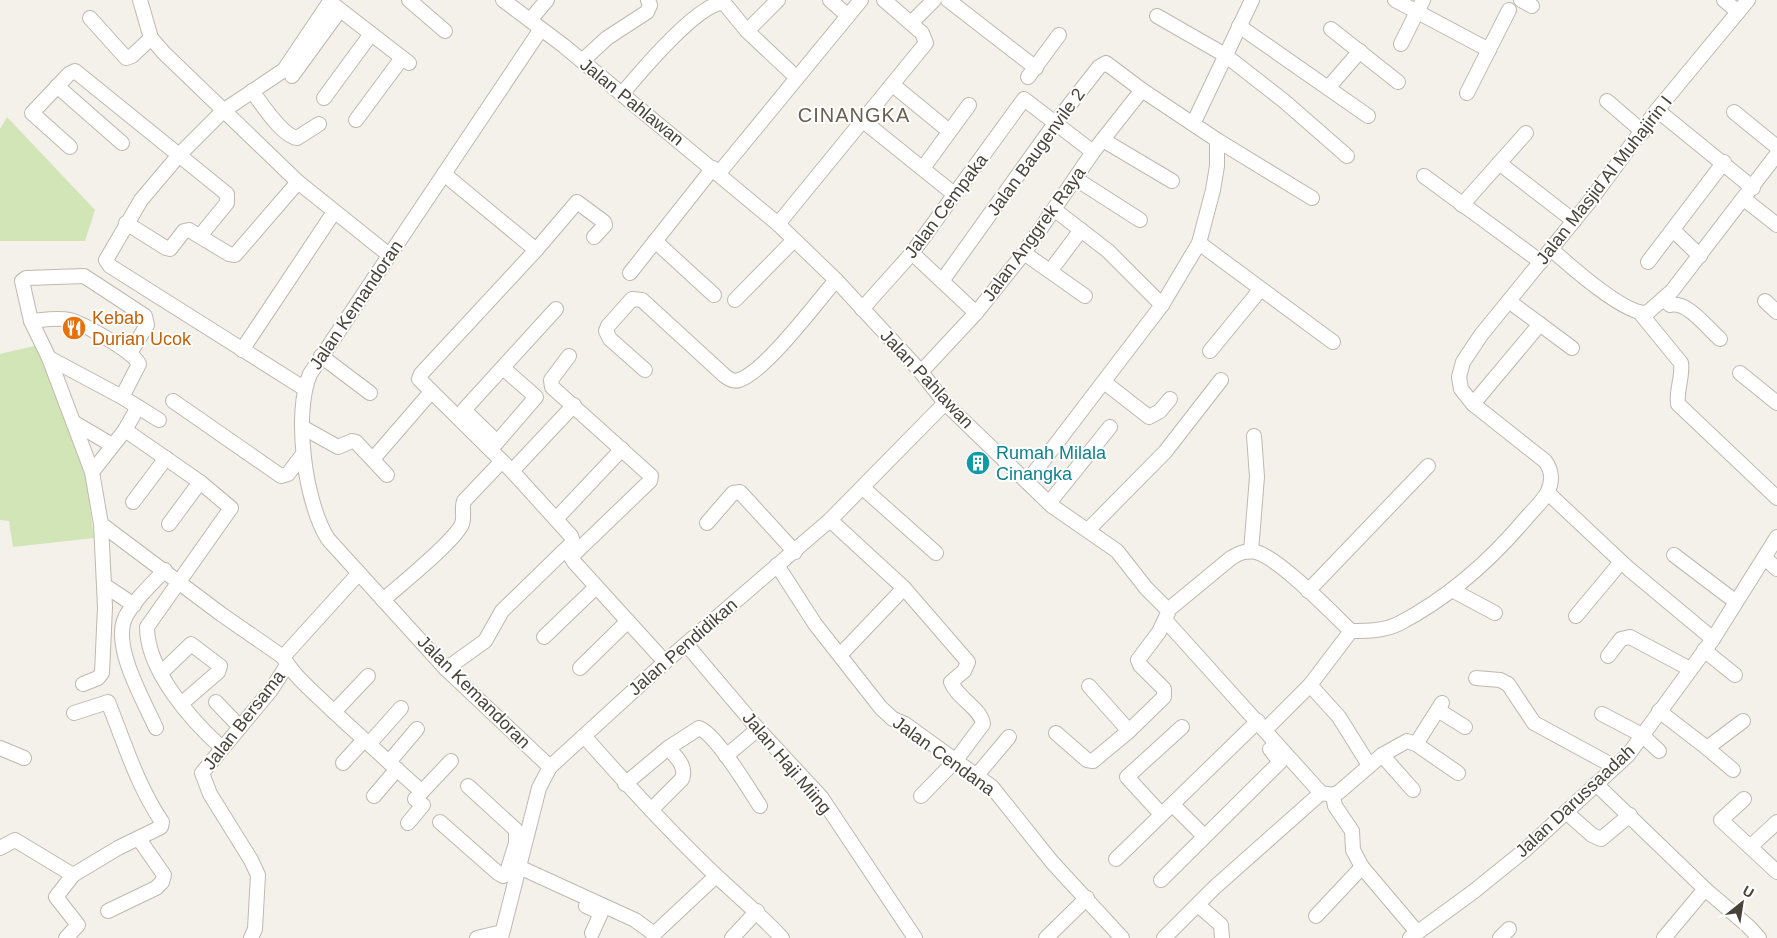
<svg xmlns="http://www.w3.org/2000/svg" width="1777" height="938" viewBox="0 0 1777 938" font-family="Helvetica,sans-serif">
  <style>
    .green { fill: #d2e5b7 }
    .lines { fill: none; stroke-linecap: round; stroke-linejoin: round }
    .minor-casing { stroke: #bfb8ae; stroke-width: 16 }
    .minor { stroke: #fff; stroke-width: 14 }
    .labels { text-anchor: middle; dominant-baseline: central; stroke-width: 4; stroke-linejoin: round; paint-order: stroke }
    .street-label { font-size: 18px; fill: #484239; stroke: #fff }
    .food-label { font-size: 18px; fill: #c56008; stroke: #fff; text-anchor: start }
    .culture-label { font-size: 18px; fill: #0d838f; stroke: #fff; text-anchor: start }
    .quarter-label { font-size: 20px; letter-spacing: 1px; fill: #6a5f51; stroke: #fff }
  </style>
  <rect width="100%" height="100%" fill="#f4f1eb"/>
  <g class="green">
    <polygon points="7,117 95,210 85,241 0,241 0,129"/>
    <polygon points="38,345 85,470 94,538 13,547 9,521 0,520 0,354"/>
  </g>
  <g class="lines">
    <g class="minor-casing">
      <g id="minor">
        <polyline points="140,0 151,38 164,53 298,182 389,255"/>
        <polyline points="409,0 445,31"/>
        <path d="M503 0 564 46 778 224 836 280 921 372 945 403 1052 506 1117 551 1146 588 1168 610 1231 558C1239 553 1246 550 1256 552 1279 558 1332 613 1351 631 1367 631 1385 631 1400 623 1450 597 1492 559 1528 516 1534 509 1543 501 1547 493 1553 482 1552 470 1545 461L1473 404 1461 389 1459 377 1463 362 1481 335 1590 201 1657 110 1748 0"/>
        <polyline points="830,0 848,16"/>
        <polyline points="948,0 1036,68"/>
        <polyline points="1395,0 1489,50"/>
        <polyline points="1521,0 1532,6"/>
        <polyline points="1724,0 1738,12"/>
        <polyline points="330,2 409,63"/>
        <polyline points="1157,16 1225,55 1284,101 1347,156"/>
        <polyline points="90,18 126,58 132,56 151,38"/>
        <polyline points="530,20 547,0"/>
        <polyline points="911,23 934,0"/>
        <polyline points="1239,26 1368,116"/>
        <path d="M541 29 310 374C293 414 305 503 328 539L446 669 550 767"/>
        <polyline points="1331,29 1398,82"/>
        <polyline points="747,31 797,78"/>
        <polyline points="1401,44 1423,0"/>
        <polyline points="582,61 607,38 647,12 650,5 648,0"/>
        <polyline points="292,76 340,10"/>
        <polyline points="1028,77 1059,35"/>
        <polyline points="893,85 949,131"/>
        <polyline points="57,86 122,143"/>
        <polyline points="1328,88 1360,51"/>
        <path d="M252 91C261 103 282 136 297 138L319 124"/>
        <polyline points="1467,93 1509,10"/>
        <path d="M622 94C637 76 700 0 724 3L747 31 778 0"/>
        <polyline points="324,98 371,34"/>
        <polyline points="1607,101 1643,132"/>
        <polyline points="1657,110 1753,188"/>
        <polyline points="1734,112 1777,147"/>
        <polyline points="356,120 402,58"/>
        <polyline points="862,120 954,194"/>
        <polyline points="1193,124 1252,0"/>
        <polyline points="1103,140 1172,181"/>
        <polyline points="70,147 32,113 69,74 75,71 227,194 227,203 200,236"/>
        <polyline points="1499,163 1574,221"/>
        <polyline points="923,168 969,105"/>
        <polyline points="719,173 861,0"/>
        <polyline points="444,174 536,250 421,374 419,379 512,471 571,536 573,542 502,611 485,641 446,669"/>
        <polyline points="1424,176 1541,262"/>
        <polyline points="1076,179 1140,220"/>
        <polyline points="1744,199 1777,225"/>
        <polyline points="1462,205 1526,133"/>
        <polyline points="1055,210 1108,251 1162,305"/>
        <polyline points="126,223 166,248 170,249 184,231 189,230 229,254 235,255 298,182"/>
        <polyline points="778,224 926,43 922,33 884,0"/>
        <polyline points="1673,230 1700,256"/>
        <polyline points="655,241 714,295"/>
        <polyline points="1199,243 1333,342"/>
        <path d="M1551 249C1570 266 1624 314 1647 313L1672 291 1777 154"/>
        <polyline points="536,250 577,202 604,222 605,225 594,237"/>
        <polyline points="912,253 976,313"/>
        <polyline points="1024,253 1085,296"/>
        <polyline points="1648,262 1724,162"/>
        <polyline points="1051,270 1081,230"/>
        <polyline points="630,273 713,168"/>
        <polyline points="942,281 1056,122 1099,67 1106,63 1142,90 1217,140 1312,198"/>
        <path d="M1663 299 1670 305C1688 301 1707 328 1720 339"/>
        <polyline points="735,300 794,240"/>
        <polyline points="1765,301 1777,312"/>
        <polyline points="1510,302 1572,348"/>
        <polyline points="862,309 912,253 1024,99 1093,152"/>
        <path d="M1641 314 1681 363C1683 377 1676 390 1678 404L1777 498"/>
        <path d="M31 321C43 320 57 317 70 320 82 323 136 353 139 364L122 397"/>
        <polyline points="242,350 334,212"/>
        <polyline points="1210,351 1260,290"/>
        <polyline points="321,356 370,393"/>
        <polyline points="569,356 551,380 552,387 651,476 650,481 571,557"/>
        <polyline points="49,358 122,397 159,420"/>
        <path d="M645 370 610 339 606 331 608 326 632 299 642 300 725 376C729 379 734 382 739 380 765 372 816 303 836 280"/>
        <polyline points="921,372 976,313 1024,253 1093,152 1142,90"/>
        <polyline points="1740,373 1777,403"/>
        <polyline points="1104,382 1149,417 1160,411 1170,399"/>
        <polyline points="305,389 110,266 106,260 141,200 179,155 223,111 284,70 331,0"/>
        <polyline points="173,401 281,476 288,474 303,454"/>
        <polyline points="1473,404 1540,324"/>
        <polyline points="73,422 112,445"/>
        <polyline points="302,427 338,447 352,441 356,442 387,475"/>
        <path d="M125 430 200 482 231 508 147 627C147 671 192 721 222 748"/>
        <polyline points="497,442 464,410 556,309"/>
        <polyline points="492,448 536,397 503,368"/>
        <polyline points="373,459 431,392"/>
        <polyline points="512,471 574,405"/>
        <polyline points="92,472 125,430 138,407"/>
        <polyline points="1027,482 1162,305 1199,243 1213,190 1217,166 1217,140"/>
        <polyline points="863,488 936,553"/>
        <polyline points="1548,493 1629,569 1713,639"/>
        <polyline points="133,502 166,458"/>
        <polyline points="1049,503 1110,427"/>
        <polyline points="556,519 622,449"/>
        <path d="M830 520 904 588 968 662 964 671 951 682C957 698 981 708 983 724L956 760 921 796"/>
        <polyline points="707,523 733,493 740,492 795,552"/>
        <path d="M101 524 221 614 283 657C295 678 316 694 333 711 362 738 392 765 422 792"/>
        <polyline points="169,524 200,482"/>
        <polyline points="1088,530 1165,452 1221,380"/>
        <polyline points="567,550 574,562 665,662"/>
        <polyline points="1251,551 1257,477 1254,436"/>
        <polyline points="1674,555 1736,602"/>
        <polyline points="1765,558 1777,569"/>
        <polyline points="777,565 815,624 881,708 893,719 905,724 992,787 1052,862 1122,938"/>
        <polyline points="104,585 134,605"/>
        <polyline points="1452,590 1495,613"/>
        <polyline points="1308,591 1428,466"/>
        <path d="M383 600C401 584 454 542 462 524 465 516 461 509 464 501L502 461"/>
        <polyline points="1576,616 1621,562"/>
        <polyline points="1166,621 1321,793 1333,795 1339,792 1382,755 1407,741 1416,744 1458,773"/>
        <polyline points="544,637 596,587"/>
        <polyline points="686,644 758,729 821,797 915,938"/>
        <polyline points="1704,650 1735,675"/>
        <polyline points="841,654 904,588"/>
        <polyline points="1608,656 1621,639 1630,637 1690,669"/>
        <polyline points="283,657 359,573"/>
        <polyline points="580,668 628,621"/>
        <polyline points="161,673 191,644 220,666 218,672 181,704"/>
        <polyline points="1476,678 1500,680 1508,684 1534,723 1615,767"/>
        <polyline points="83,684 98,678 102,673 105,607 101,524 92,472 49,358 31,321 22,281 26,278 84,276 145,316 147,325 130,353"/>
        <polyline points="1310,685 1339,717 1369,765"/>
        <polyline points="1089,686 1129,731"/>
        <polyline points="216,702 240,727"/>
        <polyline points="1438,710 1465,727"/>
        <polyline points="1659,711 1707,748 1743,721"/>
        <polyline points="334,712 368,676"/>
        <polyline points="1602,714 1642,735 1659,751"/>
        <path d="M156 728C144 701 112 647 125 618 134 600 151 585 165 570"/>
        <polyline points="1265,730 1310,685 1351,631"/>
        <polyline points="1056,733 1087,760 1093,761 1129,731 1164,697 1164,689 1140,665 1138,660 1159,632 1168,613"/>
        <path d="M584 736C622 779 660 821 702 862 728 888 757 911 782 938"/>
        <polyline points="369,744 401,708"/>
        <polyline points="1416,744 1442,703"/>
        <polyline points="0,748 24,758"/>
        <polyline points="1707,748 1733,770"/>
        <polyline points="1382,755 1413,790"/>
        <polyline points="726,756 758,729"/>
        <polyline points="389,762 417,729"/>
        <polyline points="343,763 363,741"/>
        <polyline points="977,775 1009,737"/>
        <path d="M625 784 668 748 699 728C717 735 748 788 760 806"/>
        <polyline points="1596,784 1705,889 1748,926 1759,938"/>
        <polyline points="468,786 516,830 516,843 507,872"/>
        <polyline points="1333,795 1335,806 1352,831 1353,850 1362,867"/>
        <polyline points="374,796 397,769"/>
        <polyline points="1744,799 1721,820 1777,872"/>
        <polyline points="1173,805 1204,836"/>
        <path d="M651 810 682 779C687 766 676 757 668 748"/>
        <polyline points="1566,812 1592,835 1601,839 1630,815"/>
        <polyline points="1161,814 1127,777 1182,727"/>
        <polyline points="440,822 498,873 503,876 513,871"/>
        <polyline points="408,823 423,805 415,799 451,761"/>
        <polyline points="1750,847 1777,822"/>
        <path d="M0 848 15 840 73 875 118 848 161 827 162 822C137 785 125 744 108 702L74 713"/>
        <polyline points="1116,859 1258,721"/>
        <polyline points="519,867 635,920 654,934 716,876"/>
        <polyline points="1161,880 1280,762 1270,749"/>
        <polyline points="1198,905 1221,925 1222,938"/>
        <polyline points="586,906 601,913 592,933"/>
        <polyline points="108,911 156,888 162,882 164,875 139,839"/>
        <polyline points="1316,916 1362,867 1417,932"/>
        <polyline points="66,938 78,925 56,897 73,875"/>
        <polyline points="251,938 255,929 258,875 251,860 210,794 202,773 271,690 287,665"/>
        <polyline points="477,938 502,932"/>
        <polyline points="501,938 539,788 550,767 665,662 830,520 945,403"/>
        <polyline points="732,938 757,911"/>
        <polyline points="1046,938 1087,898"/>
        <polyline points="1164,938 1215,887 1321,793"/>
        <polyline points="1410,938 1473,892 1525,850 1628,755 1713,639 1777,537"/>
        <polyline points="1500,938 1509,929"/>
        <polyline points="1664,938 1705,889"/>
      </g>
    </g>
    <use href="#minor" class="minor"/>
  </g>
  <defs>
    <g id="restaurant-disc" transform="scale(1.25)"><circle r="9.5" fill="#e8710a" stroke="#fff"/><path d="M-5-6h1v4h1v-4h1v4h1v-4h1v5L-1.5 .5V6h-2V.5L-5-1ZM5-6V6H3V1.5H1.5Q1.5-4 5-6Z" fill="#fff"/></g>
    <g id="building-disc" transform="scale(1.25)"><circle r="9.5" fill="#0f9aa8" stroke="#fff"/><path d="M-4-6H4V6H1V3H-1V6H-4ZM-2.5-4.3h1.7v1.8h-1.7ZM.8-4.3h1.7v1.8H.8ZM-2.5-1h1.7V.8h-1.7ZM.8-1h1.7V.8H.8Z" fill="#fff"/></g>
  </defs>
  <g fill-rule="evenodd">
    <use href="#restaurant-disc" x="74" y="328"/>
    <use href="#building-disc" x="978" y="463"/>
  </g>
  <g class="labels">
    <g class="street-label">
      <text transform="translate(632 102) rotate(39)">Jalan Pahlawan</text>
      <text transform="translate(1036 152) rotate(-54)">Jalan Baugenvile 2</text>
      <text transform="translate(1604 180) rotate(-52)">Jalan Masjid Al Muhajirin I</text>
      <text transform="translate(946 206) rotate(-53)">Jalan Cempaka</text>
      <text transform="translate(1034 234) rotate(-54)">Jalan Anggrek Raya</text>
      <text transform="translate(356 305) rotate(-56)">Jalan Kemandoran</text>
      <text transform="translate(927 379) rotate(47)">Jalan Pahlawan</text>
      <text transform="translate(683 647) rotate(-41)">Jalan Pendidikan</text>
      <text transform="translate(474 692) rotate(45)">Jalan Kemandoran</text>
      <text transform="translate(244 720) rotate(-52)">Jalan Bersama</text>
      <text transform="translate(944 756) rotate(36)">Jalan Cendana</text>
      <text transform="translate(787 763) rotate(50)">Jalan Haji Miing</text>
      <text transform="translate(1575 801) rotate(-43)">Jalan Darussaadah</text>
    </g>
    <g class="food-label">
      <text x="92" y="318">Kebab<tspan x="92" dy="21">Durian Ucok</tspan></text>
    </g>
    <g class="culture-label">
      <text x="996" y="453">Rumah Milala<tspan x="996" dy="21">Cinangka</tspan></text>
    </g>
    <g class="quarter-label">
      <text x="854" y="115">CINANGKA</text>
    </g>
  </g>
  <g transform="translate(1742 903) rotate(30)" stroke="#ffffff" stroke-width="4" paint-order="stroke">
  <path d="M0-4L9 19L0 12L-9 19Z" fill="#484239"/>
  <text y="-8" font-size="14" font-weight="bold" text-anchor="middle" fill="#484239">U</text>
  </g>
</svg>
